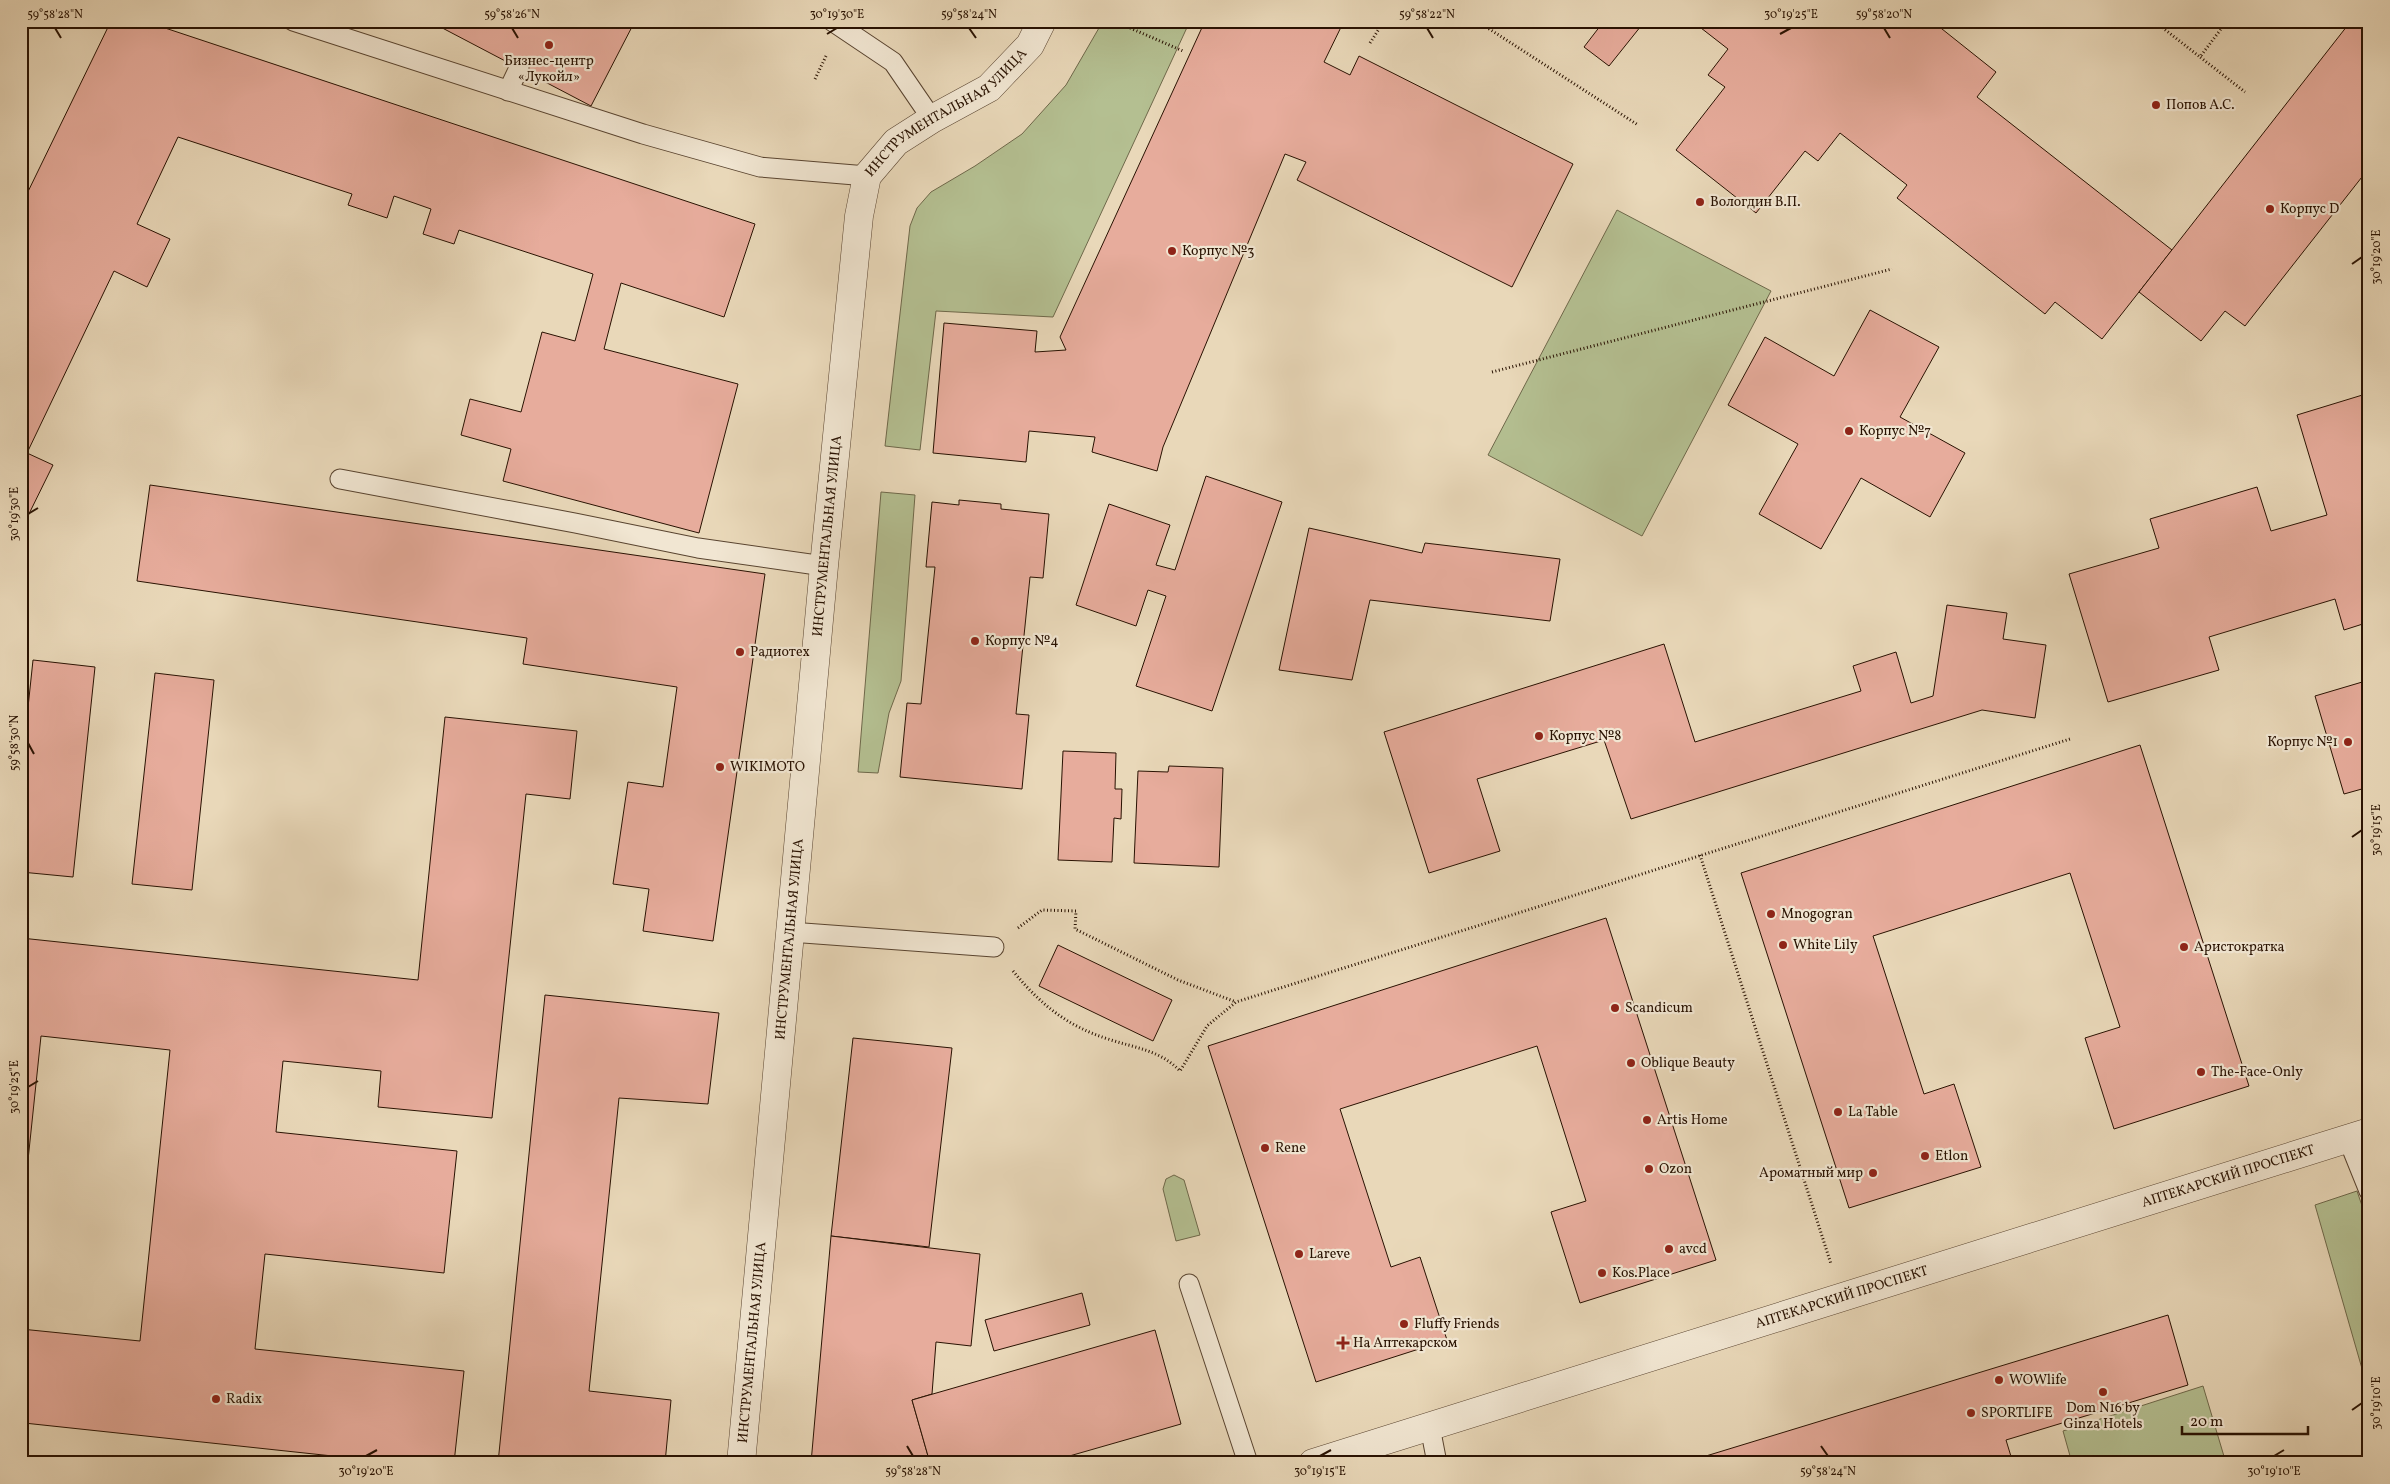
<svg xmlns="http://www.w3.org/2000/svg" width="2390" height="1484" viewBox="0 0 2390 1484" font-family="Vollkorn,serif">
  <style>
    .green { fill: #b4bf91; stroke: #6e684a }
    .building { fill: #e7ac9c; stroke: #291202 }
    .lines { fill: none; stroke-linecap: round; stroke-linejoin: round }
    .service-casing { stroke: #594430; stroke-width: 21 }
    .minor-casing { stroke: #594430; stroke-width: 29 }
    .path { stroke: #291202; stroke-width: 3; stroke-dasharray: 1 2.5; stroke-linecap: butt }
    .service { stroke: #f1e6d2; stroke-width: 19 }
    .minor { stroke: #f1e6d2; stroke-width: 28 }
    .ticks { fill: none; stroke: #291202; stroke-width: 2 }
    .poi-dot { fill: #8f2418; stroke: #f1e6d2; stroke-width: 2 }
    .labels { text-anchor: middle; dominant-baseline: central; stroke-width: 4.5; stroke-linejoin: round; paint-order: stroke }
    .poi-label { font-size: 14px; fill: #291202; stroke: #f1e6d2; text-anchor: start }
    .street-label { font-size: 14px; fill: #291202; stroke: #f1e6d2 }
    .neatline { fill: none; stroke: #291202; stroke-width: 2 }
    .ticks-label { font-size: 12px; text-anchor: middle; fill: #291202 }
  </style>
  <rect width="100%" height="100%" fill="#e9d8b9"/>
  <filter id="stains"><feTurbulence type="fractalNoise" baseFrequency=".004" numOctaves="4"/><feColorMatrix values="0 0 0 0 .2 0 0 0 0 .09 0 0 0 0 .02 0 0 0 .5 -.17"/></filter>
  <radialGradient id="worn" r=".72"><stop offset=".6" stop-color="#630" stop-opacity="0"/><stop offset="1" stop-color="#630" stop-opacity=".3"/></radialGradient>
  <g class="green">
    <polygon points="1103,21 1190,21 1053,317 936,311 920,450 885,446 910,226 917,208 931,192 975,166 1022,134 1066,85"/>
    <polygon points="1617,210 1771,291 1642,536 1488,455"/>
    <polygon points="881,492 915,495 901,681 889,713 878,773 858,772"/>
    <polygon points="1174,1175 1184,1180 1200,1235 1176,1241 1163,1189 1166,1179"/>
    <polygon points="2357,1191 2369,1226 2369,1393 2315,1205"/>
    <polygon points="2203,1386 2226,1463 2072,1463 2063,1431"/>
  </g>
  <g class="building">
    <polygon points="111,21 144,21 755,224 724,317 621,283 604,349 738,384 699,533 503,481 511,449 461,435 470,399 521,412 542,332 575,341 593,274 459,230 454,244 423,234 431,209 394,196 387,218 348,205 352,194 178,137 137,224 170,239 147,287 114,271 27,453 53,465 25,522 21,520 21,206"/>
    <polygon points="356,21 372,21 369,28"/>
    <polygon points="429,21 635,21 591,106"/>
    <polygon points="1205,21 1344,21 1324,62 1350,75 1359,56 1573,164 1512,287 1297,180 1306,162 1285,154 1163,447 1157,471 1092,452 1095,437 1029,431 1026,462 933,453 944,323 1037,331 1035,352 1066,350 1060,337"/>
    <polygon points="1604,21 1645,21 1609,66 1584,47"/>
    <polygon points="1692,21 1932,21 1996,72 1977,97 2172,250 2102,339 2055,302 2045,314 1897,198 1907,185 1840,133 1818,161 1805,151 1756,213 1676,150 1725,87 1708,75 1728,49"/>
    <polygon points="2351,21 2369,21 2369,168 2245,326 2225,311 2201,341 2139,292"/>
    <polygon points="1870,310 1939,347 1900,417 1965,453 1930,517 1861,478 1821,549 1759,514 1798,444 1728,405 1765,337 1834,376"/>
    <polygon points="2369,393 2369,622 2344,630 2335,599 2209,637 2219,670 2108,702 2069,574 2159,548 2150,519 2257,487 2271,531 2327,515 2297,415"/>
    <polygon points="1206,476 1282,502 1212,711 1136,686 1166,596 1148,590 1136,626 1076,605 1109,504 1170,525 1156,565 1175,570"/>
    <polygon points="150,485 765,574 713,941 643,931 649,889 613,884 628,782 663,787 677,687 523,664 527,638 137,581"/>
    <polygon points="959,500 1001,504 1001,509 1049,514 1043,578 1030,577 1016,714 1029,715 1022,789 900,777 907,703 921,704 935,567 926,567 932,502 959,505"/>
    <polygon points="1309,528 1422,553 1425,543 1560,559 1550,621 1370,600 1352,680 1279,670"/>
    <polygon points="1947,605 2007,613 2003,639 2046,645 2035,718 1982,710 1631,819 1604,740 1477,779 1500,851 1429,873 1384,732 1664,644 1695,742 1861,691 1853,666 1896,652 1911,703 1933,696"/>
    <polygon points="33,660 95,667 73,877 21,872 21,774"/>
    <polygon points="155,673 214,680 192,890 132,884"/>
    <polygon points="2369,680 2369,787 2344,794 2315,696"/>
    <polygon points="445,717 577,731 570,799 526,794 492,1118 378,1107 381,1071 283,1061 276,1132 457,1151 444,1273 265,1254 255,1349 464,1371 454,1463 398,1463 24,1423 21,1447 21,1329 140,1341 170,1050 41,1036 21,1227 21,938 418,980"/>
    <polygon points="2140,745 2249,1086 2114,1129 2085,1038 2120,1027 2070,873 1873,936 1924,1094 1954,1084 1981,1167 1849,1208 1741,873"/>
    <polygon points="1063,751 1116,753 1115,789 1122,789 1121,819 1114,818 1112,862 1058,860"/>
    <polygon points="1169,766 1223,768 1219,867 1134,863 1138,771 1168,772"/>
    <polygon points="1606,918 1716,1260 1580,1303 1551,1212 1586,1201 1537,1046 1340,1109 1391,1267 1420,1257 1447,1340 1316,1382 1208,1046"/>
    <polygon points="1058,945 1172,1000 1153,1041 1039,986"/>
    <polygon points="545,995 719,1013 708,1104 619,1098 589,1391 671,1400 665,1463 498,1463"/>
    <polygon points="853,1038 952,1048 929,1247 831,1236"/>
    <polygon points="831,1236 980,1254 971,1346 936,1342 932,1394 912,1400 930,1463 811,1463"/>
    <polygon points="1082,1293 1090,1325 994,1351 985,1320"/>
    <polygon points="2168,1315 2188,1385 2006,1440 2013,1463 1683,1463"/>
    <polygon points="1155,1330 1181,1424 1045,1463 930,1463 912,1400"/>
  </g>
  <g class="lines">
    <g class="service-casing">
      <g id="service">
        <polyline points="293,21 643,134 760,167 867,176"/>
        <polyline points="832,21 893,62 932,119"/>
        <polyline points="508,91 519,68"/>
        <polyline points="340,479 575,523 698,548 824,566"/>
        <polyline points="790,932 994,947"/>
        <polyline points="2348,1139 2369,1191"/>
        <polyline points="1189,1284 1248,1463"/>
        <polyline points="1430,1427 1437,1463"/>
      </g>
    </g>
    <g class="minor-casing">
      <g id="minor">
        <path id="s1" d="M741 1463 824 566 859 216 867 176 896 142 932 119 989 88 1030 45 1042 21"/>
        <path id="s2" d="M1313 1463 2369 1132"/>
      </g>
    </g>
    <g class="path">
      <polyline points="1114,21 1183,51"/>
      <polyline points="1477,21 1638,125"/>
      <polyline points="2154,21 2200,57"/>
      <polyline points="2227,21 2200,57 2245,92"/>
      <polyline points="1370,43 1384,21"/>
      <polyline points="815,79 827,54"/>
      <polyline points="1492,372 1892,269"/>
      <polyline points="1700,855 1831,1264"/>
      <polyline points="1018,928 1042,910 1076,911 1075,929 1178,980 1236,1002"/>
      <path d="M1013 971C1040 1004 1067 1026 1108 1039 1135 1048 1160 1050 1180 1071L1207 1026 1236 1002 2070 739"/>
    </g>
    <use href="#service" class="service"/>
    <use href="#minor" class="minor"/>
  </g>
  <path class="ticks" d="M55 28 61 38M512 28 518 38M969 28 976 38M1427 28 1433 38M1884 28 1890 38M827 34 837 28M1780 34 1791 28M2352 264 2362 257M28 514 38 508M28 743 34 754M2352 837 2362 830M28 1087 38 1081M2352 1410 2362 1403M907 1446 913 1456M1821 1446 1828 1456M366 1456 377 1450M1320 1456 1331 1450M2274 1456 2284 1450"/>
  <g class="poi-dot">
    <circle cx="549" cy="45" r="5"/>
    <circle cx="2156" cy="105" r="5"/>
    <circle cx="1700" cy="202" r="5"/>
    <circle cx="2270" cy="209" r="5"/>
    <circle cx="1172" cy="251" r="5"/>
    <circle cx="1849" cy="431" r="5"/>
    <circle cx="975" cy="641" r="5"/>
    <circle cx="740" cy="652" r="5"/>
    <circle cx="1539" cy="736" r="5"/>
    <circle cx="2348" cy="742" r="5"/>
    <circle cx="720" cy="767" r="5"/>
    <circle cx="1771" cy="914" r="5"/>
    <circle cx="1783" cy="945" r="5"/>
    <circle cx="2184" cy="947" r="5"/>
    <circle cx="1615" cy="1008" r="5"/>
    <circle cx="1631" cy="1063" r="5"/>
    <circle cx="2201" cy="1072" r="5"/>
    <circle cx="1838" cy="1112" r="5"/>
    <circle cx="1647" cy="1120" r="5"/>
    <circle cx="1265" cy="1148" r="5"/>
    <circle cx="1925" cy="1156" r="5"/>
    <circle cx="1649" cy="1169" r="5"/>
    <circle cx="1873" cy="1173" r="5"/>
    <circle cx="1669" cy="1249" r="5"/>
    <circle cx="1299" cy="1254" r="5"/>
    <circle cx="1602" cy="1273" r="5"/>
    <circle cx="1404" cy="1324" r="5"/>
    <path d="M1340.5 1335.5h5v5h5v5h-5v5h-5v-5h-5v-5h5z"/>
    <circle cx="1999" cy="1380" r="5"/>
    <circle cx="2103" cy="1392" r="5"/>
    <circle cx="216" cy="1399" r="5"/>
    <circle cx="1971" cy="1413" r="5"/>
  </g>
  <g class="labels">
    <g class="poi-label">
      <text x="549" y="61" text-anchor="middle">Бизнес-центр<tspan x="549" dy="16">«Лукойл»</tspan></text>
      <text x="2166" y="105">Попов А.С.</text>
      <text x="1710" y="202">Вологдин В.П.</text>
      <text x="2280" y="209">Корпус D</text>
      <text x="1182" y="251">Корпус №3</text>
      <text x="1859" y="431">Корпус №7</text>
      <text x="985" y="641">Корпус №4</text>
      <text x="750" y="652">Радиотех</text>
      <text x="1549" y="736">Корпус №8</text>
      <text x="2338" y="742" text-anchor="end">Корпус №1</text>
      <text x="730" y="767">WIKIMOTO</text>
      <text x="1781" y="914">Mnogogran</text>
      <text x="1793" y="945">White Lily</text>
      <text x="2194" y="947">Аристократка</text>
      <text x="1625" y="1008">Scandicum</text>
      <text x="1641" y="1063">Oblique Beauty</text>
      <text x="2211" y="1072">The-Face-Only</text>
      <text x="1848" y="1112">La Table</text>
      <text x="1657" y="1120">Artis Home</text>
      <text x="1275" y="1148">Rene</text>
      <text x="1935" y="1156">Etlon</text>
      <text x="1659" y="1169">Ozon</text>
      <text x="1863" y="1173" text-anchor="end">Ароматный мир</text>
      <text x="1679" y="1249">avcd</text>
      <text x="1309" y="1254">Lareve</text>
      <text x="1612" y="1273">Kos.Place</text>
      <text x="1414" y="1324">Fluffy Friends</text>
      <text x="1353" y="1343">На Аптекарском</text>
      <text x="2009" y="1380">WOWlife</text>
      <text x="226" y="1399">Radix</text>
      <text x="2103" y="1408" text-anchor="middle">Dom N16 by<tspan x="2103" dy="16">Ginza Hotels</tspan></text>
      <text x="1981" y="1413">SPORTLIFE</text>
    </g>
    <g class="street-label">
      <text stroke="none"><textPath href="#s1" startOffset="1396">ИНСТРУМЕНТАЛЬНАЯ УЛИЦА</textPath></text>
      <text stroke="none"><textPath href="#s1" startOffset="931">ИНСТРУМЕНТАЛЬНАЯ УЛИЦА</textPath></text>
      <text stroke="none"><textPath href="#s1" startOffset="526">ИНСТРУМЕНТАЛЬНАЯ УЛИЦА</textPath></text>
      <text stroke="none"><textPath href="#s2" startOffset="959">АПТЕКАРСКИЙ ПРОСПЕКТ</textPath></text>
      <text stroke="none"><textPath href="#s2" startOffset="554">АПТЕКАРСКИЙ ПРОСПЕКТ</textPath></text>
      <text stroke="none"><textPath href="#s1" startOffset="121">ИНСТРУМЕНТАЛЬНАЯ УЛИЦА</textPath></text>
    </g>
  </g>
  <rect width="2390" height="1484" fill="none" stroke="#e9d8b9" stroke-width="55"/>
  <path d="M2182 1426v8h126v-8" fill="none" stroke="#291202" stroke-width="2.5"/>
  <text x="2190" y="1426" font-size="15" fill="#291202" stroke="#f1e6d2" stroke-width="4" paint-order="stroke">20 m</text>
  <rect x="28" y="28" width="2334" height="1428" class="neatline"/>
  <g class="ticks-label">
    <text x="55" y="18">59°58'28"N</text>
    <text x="512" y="18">59°58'26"N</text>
    <text x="837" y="18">30°19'30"E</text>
    <text x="969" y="18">59°58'24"N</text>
    <text x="1427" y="18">59°58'22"N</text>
    <text x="1791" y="18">30°19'25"E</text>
    <text x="1884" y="18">59°58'20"N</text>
    <text transform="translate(2376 257) rotate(-90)" y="4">30°19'20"E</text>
    <text transform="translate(14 514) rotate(-90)" y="4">30°19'30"E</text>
    <text transform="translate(14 743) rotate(-90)" y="4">59°58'30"N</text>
    <text transform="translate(2376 830) rotate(-90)" y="4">30°19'15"E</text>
    <text transform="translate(14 1087) rotate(-90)" y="4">30°19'25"E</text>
    <text transform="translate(2376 1403) rotate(-90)" y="4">30°19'10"E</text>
    <text x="366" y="1475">30°19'20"E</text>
    <text x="913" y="1475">59°58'28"N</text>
    <text x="1320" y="1475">30°19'15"E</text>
    <text x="1828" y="1475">59°58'24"N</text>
    <text x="2274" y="1475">30°19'10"E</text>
  </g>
  <rect width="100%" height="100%" filter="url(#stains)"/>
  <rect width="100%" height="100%" fill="url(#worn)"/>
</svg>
